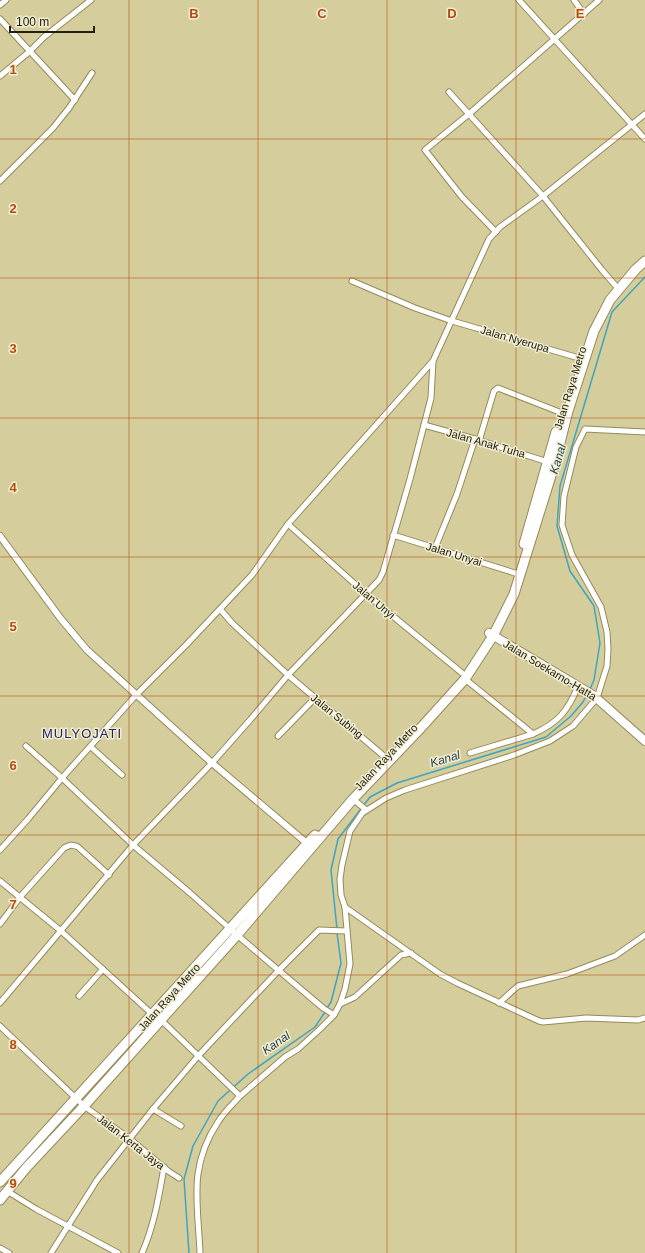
<svg xmlns="http://www.w3.org/2000/svg" width="645" height="1253" viewBox="0 0 645 1253" font-family="Helvetica,sans-serif">
  <style>
    .lines { fill: none; stroke-linecap: round; stroke-linejoin: round }
    .stream { stroke: #40a4bf; stroke-width: 1.5 }
    .minor-casing { stroke: #938b5b; stroke-width: 7 }
    .tertiary-casing { stroke: #938b5b; stroke-width: 8 }
    .primary-casing { stroke: #938b5b; stroke-width: 10 }
    .trunk-casing { stroke: #938b5b; stroke-width: 11 }
    .minor { stroke: #fff; stroke-width: 5 }
    .tertiary { stroke: #fff; stroke-width: 6 }
    .primary { stroke: #fff; stroke-width: 8 }
    .trunk { stroke: #fff; stroke-width: 9 }
    .grid { fill: none; stroke: #b74b0c; stroke-width: 1; stroke-opacity: 0.55 }
    .labels { text-anchor: middle; dominant-baseline: central; stroke-width: 3; stroke-linejoin: round; paint-order: stroke }
    .street-label { font-size: 11px; fill: #23200c; stroke: #f1edd4 }
    .water-label { font-size: 12px; font-style: italic; fill: #28464f; stroke: #f1edd4 }
    .quarter-label { font-size: 13px; letter-spacing: 1px; fill: #26245e; stroke: #f1edd4 }
    .grid-label { font-size: 13px; text-anchor: middle; font-weight: bold; fill: #b74b0c; stroke: #f1edd4; stroke-width: 3; stroke-linejoin: round; paint-order: stroke }
  </style>
  <rect width="100%" height="100%" fill="#d5cd9b"/>
  <g class="lines">
    <g class="stream">
      <polyline points="590,689 594,680 600,643 594,606 570,571 557,526 560,486 612,312 645,277"/>
      <polyline points="337,929 331,870 338,839 370,797 397,783 546,737 571,716 583,702 587,694"/>
      <polyline points="327,1008 331,1002 341,963 337,933"/>
      <polyline points="189,1253 184,1179 193,1146 218,1101 248,1074 315,1027 325,1012"/>
    </g>
    <g class="minor-casing">
      <g id="minor">
        <polyline points="519,0 645,139"/>
        <polyline points="574,0 584,14"/>
        <polyline points="0,5 6,0"/>
        <polyline points="0,19 75,100"/>
        <polyline points="0,76 29,52 44,37 91,0"/>
        <polyline points="449,92 543,196 602,270 615,285"/>
        <polyline points="0,181 53,128 69,108 92,73"/>
        <polyline points="496,232 462,197 425,150 469,114 599,0"/>
        <polyline points="352,281 415,308 452,321 579,358"/>
        <polyline points="424,425 475,439 548,462"/>
        <polyline points="479,441 494,391 498,388 562,413"/>
        <polyline points="288,524 366,594 462,673"/>
        <polyline points="393,535 515,573"/>
        <polyline points="435,548 457,494 475,439"/>
        <polyline points="220,609 232,623 288,675 385,757"/>
        <path d="M465 679 533 734C558 723 568 711 578 686"/>
        <polyline points="278,736 315,698"/>
        <polyline points="26,746 62,778 133,845 190,893 237,935 323,1008 334,1015"/>
        <polyline points="91,747 122,775"/>
        <polyline points="470,753 533,734"/>
        <polyline points="364,812 386,798 405,790 514,755 550,741 573,726 597,698 607,666 608,649 607,632 601,607 572,555 562,525 564,496 576,447 585,429 645,432"/>
        <polyline points="0,850 28,819 62,778 136,695 186,645 252,575 288,524 433,361"/>
        <polyline points="0,881 61,931 152,1014"/>
        <polyline points="345,907 440,974 457,983 539,1021 543,1022 586,1018 638,1020 645,1018"/>
        <path d="M0 924 20 897 64 848C70 845 72 844 78 847L109 875"/>
        <polyline points="79,996 103,969"/>
        <polyline points="0,1003 133,845 212,763 250,720 288,675 379,580 383,572 410,479 431,398 433,361 489,239 500,227 543,196 645,114"/>
        <polyline points="499,1003 518,986 567,974 615,956 645,935"/>
        <polyline points="340,1004 355,997 401,955 411,953"/>
        <polyline points="161,1020 240,1096 285,1057 298,1049 319,1030 334,1015 340,1004 345,989 350,964 345,907 341,895 340,879 342,865 350,831 365,809 353,799"/>
        <polyline points="0,1026 84,1106 130,1139 168,1171 179,1178"/>
        <polyline points="153,1109 181,1126"/>
        <polyline points="7,1191 36,1209 118,1253"/>
        <polyline points="0,1248 9,1253"/>
        <polyline points="51,1253 97,1180 153,1109 199,1055 279,970 319,930 347,931"/>
        <path d="M142 1253C154 1226 159 1196 164 1167"/>
        <path d="M200 1253C198 1203 188 1167 218 1122 224 1112 233 1104 240 1096"/>
      </g>
    </g>
    <g class="tertiary-casing">
      <polyline id="tertiary" points="0,536 61,619 87,650 212,763 309,845"/>
    </g>
    <g class="primary-casing">
      <polyline id="primary" points="489,633 593,695 645,741"/>
    </g>
    <g class="trunk-casing">
      <g id="trunk">
        <polyline points="524,544 556,432"/>
        <polyline points="0,1182 315,835"/>
        <polyline points="0,1200 26,1168 84,1106 237,935 353,799 418,731 465,679 493,636 514,594 555,463 568,411 594,331 610,300 636,269 645,261"/>
      </g>
    </g>
    <use href="#minor" class="minor"/>
    <use href="#tertiary" class="tertiary"/>
    <use href="#primary" class="primary"/>
    <use href="#trunk" class="trunk"/>
  </g>
  <path class="grid" d="M129 0V1253M258 0V1253M387 0V1253M516 0V1253M0 139H645M0 278H645M0 418H645M0 557H645M0 696H645M0 835H645M0 975H645M0 1114H645"/>
  <g class="labels">
    <g class="street-label">
      <text transform="translate(515 339) rotate(16)">Jalan Nyerupa</text>
      <text transform="translate(570 388) rotate(-73)">Jalan Raya Metro</text>
      <text transform="translate(486 443) rotate(16)">Jalan Anak Tuha</text>
      <text transform="translate(454 554) rotate(17)">Jalan Unyai</text>
      <text transform="translate(374 600) rotate(40)">Jalan Unyi</text>
      <text transform="translate(550 670) rotate(31)">Jalan Soekarno-Hatta</text>
      <text transform="translate(337 716) rotate(39)">Jalan Subing</text>
      <text transform="translate(386 757) rotate(-47)">Jalan Raya Metro</text>
      <text transform="translate(169 997) rotate(-48)">Jalan Raya Metro</text>
      <text transform="translate(131 1142) rotate(38)">Jalan Kerta Jaya</text>
    </g>
    <g class="water-label">
      <text transform="translate(558 459) rotate(-73)">Kanal</text>
      <text transform="translate(445 759) rotate(-17)">Kanal</text>
      <text transform="translate(276 1043) rotate(-35)">Kanal</text>
    </g>
    <g class="quarter-label">
      <text x="82" y="733">MULYOJATI</text>
    </g>
  </g>
  <g class="grid-label">
    <text x="194" y="18">B</text>
    <text x="322" y="18">C</text>
    <text x="452" y="18">D</text>
    <text x="580" y="18">E</text>
    <text x="13" y="74">1</text>
    <text x="13" y="213">2</text>
    <text x="13" y="353">3</text>
    <text x="13" y="492">4</text>
    <text x="13" y="631">5</text>
    <text x="13" y="770">6</text>
    <text x="13" y="909">7</text>
    <text x="13" y="1049">8</text>
    <text x="13" y="1188">9</text>
  </g>
  <path d="M10 26v6h84v-6" fill="none" stroke="#23200c" stroke-width="2"/>
  <text x="16" y="26" font-size="12" fill="#23200c" stroke="#f1edd4" stroke-width="3" paint-order="stroke">100 m</text>
</svg>
